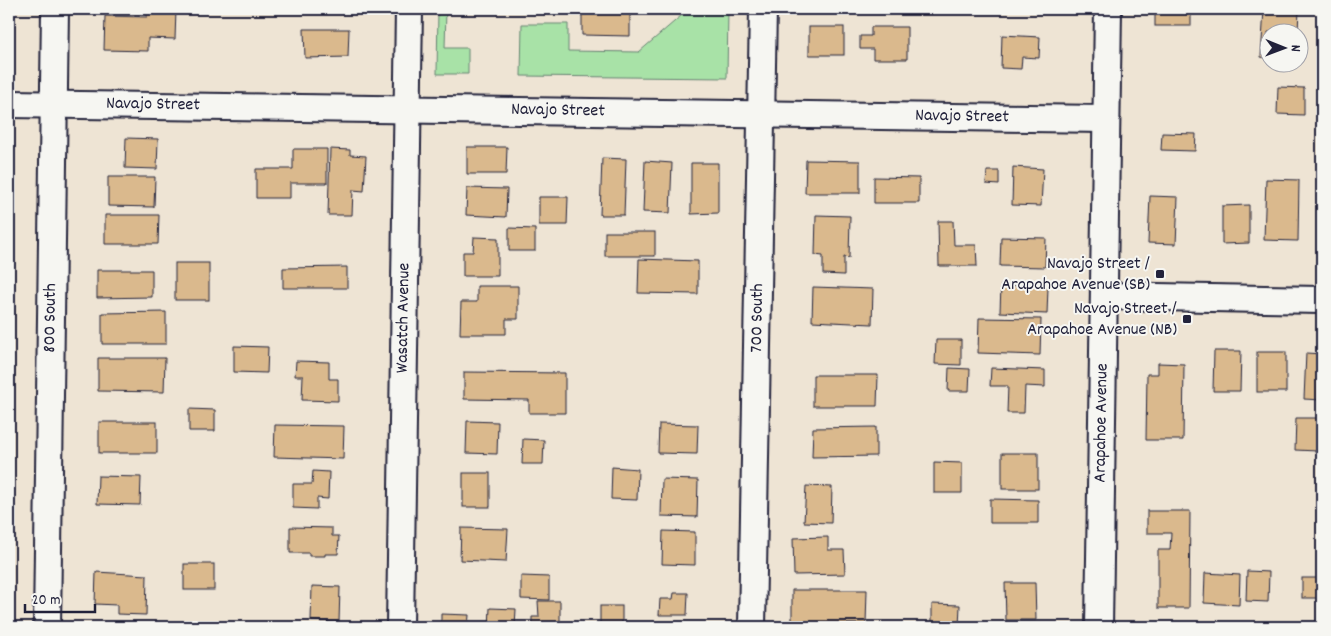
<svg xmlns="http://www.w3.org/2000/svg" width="1331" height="636" viewBox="0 0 1331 636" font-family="Dekko,sans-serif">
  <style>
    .green { fill: #a8e2a7; stroke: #658271 }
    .building { fill: #dab98d; stroke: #22223b }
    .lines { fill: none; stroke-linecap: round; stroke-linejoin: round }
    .minor-casing { stroke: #22223b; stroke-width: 30 }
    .minor { stroke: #f6f6f2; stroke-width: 26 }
    .poi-dot { fill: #22223b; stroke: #f6f6f2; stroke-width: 2 }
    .labels { text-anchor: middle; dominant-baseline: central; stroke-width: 4; stroke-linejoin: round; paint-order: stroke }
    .street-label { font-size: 18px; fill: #22223b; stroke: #f6f6f2 }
    .poi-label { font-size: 18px; fill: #22223b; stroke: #f6f6f2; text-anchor: end }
  </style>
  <rect width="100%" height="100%" fill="#eee4d4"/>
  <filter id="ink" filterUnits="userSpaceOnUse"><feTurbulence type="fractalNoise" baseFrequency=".02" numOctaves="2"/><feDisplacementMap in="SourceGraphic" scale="10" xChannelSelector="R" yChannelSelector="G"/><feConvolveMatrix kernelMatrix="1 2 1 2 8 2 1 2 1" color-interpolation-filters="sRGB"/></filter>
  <g filter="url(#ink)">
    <g class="green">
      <polygon points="438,9 446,9 445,48 468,48 468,74 437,74"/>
      <polygon points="689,9 728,9 727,78 521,76 522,24 568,24 568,51 639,52"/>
    </g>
    <g class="building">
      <polygon points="547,9 662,9 662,13 630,13 630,36 582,35 582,11 547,11"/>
      <rect x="1155" y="9" width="36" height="17"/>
      <polygon points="1264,9 1299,9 1298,32 1268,32 1268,58 1261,57"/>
      <polygon points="147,10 176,10 175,39 148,38 148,51 104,50 105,16 147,17"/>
      <rect x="809" y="27" width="35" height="28"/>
      <polygon points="871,27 907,27 907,59 873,59 873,49 860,49 860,36 871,36"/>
      <polygon points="304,29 349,29 348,57 305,58"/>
      <polygon points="1002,35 1040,37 1039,58 1022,57 1021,69 1001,68"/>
      <polygon points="1278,87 1304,88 1304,115 1277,114"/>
      <polygon points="1162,133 1196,134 1195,151 1161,150"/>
      <polygon points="126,138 158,139 157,169 125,168"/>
      <polygon points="467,147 507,147 506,174 467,174"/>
      <polygon points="293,149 327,149 327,183 290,183 290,198 256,198 256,169 293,169"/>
      <polygon points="330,149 350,150 350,155 366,156 364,191 353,190 352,215 328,215"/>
      <polygon points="602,158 626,159 624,215 600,215"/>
      <polygon points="806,160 860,161 860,193 805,193"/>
      <polygon points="645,161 672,163 670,213 643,212"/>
      <polygon points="691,163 718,163 718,213 691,214"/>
      <polygon points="1013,167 1043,169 1041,206 1012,205"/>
      <polygon points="987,171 999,171 999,185 986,184"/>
      <polygon points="108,177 155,177 154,207 108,206"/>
      <polygon points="874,177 919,178 919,203 874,203"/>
      <polygon points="1266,179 1299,180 1298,241 1264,240"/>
      <polygon points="467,188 507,189 506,217 466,215"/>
      <polygon points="1150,196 1178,197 1176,244 1148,243"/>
      <polygon points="539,197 568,197 567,225 539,225"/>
      <rect x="1318" y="202" width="4" height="40"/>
      <polygon points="1249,205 1249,243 1222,244 1222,206"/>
      <polygon points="105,215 159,215 158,244 105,244"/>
      <polygon points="816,215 850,216 849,258 844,257 844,275 823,274 823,256 815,255"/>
      <polygon points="938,221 953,221 954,245 976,245 977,266 939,266"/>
      <polygon points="509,228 535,229 535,251 509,251"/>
      <rect x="605" y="232" width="50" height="24"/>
      <polygon points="474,237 498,238 498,276 463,276 463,252 473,252"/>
      <polygon points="1001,237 1046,238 1045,267 1000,266"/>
      <polygon points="639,259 698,261 698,294 638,293"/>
      <rect x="175" y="263" width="34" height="37"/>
      <polygon points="347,267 347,288 283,288 283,268"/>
      <polygon points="97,270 152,270 152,297 97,298"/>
      <polygon points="1001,285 1048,287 1047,314 1000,312"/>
      <polygon points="477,286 518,286 518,319 506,319 506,334 460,334 461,302 477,302"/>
      <polygon points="813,287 873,289 872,324 812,321"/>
      <polygon points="166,312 166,344 102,344 102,313"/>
      <polygon points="979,318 1041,319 1040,355 978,353"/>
      <polygon points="936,340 961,340 961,365 935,364"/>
      <polygon points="234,346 268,347 267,373 234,372"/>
      <polygon points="1214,351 1241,351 1240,391 1213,391"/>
      <rect x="1257" y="352" width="29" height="40"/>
      <polygon points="1306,353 1322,354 1322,400 1304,399"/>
      <polygon points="98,358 165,358 164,392 98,391"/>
      <polygon points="296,361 329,362 329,379 338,379 338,401 302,400 303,376 295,376"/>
      <polygon points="1158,363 1184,364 1183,440 1146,440 1147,374 1158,374"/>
      <polygon points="949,368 970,369 969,391 948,391"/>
      <polygon points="991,368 1045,370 1045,387 1025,386 1024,413 1007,413 1008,386 990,386"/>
      <polygon points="464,372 565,373 565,413 529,413 529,400 464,399"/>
      <polygon points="813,375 878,375 877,406 813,406"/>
      <polygon points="189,409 215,410 215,431 189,431"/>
      <polygon points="1296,418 1319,418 1318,451 1295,450"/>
      <polygon points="467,421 498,422 497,454 466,453"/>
      <rect x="99" y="422" width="58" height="31"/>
      <polygon points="659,424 698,425 697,454 658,453"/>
      <polygon points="275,425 344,426 343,459 274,457"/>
      <polygon points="876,427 876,456 812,457 813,428"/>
      <polygon points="523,439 544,440 543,464 522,464"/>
      <rect x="1002" y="453" width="36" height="36"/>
      <polygon points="934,462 962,463 962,493 934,493"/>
      <polygon points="612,467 638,469 637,500 611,499"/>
      <polygon points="313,471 329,472 328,499 317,498 317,509 293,508 293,484 312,484"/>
      <rect x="463" y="473" width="27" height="34"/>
      <polygon points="98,476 141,477 140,505 97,504"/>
      <polygon points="662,479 698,480 697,517 661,516"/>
      <polygon points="806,486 832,487 831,523 804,522"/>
      <polygon points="990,499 1038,500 1038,523 990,523"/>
      <polygon points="1147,511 1190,511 1189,608 1158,608 1158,550 1170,550 1171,533 1147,533"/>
      <polygon points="290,527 332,528 332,536 339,536 338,554 325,554 325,556 309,556 309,553 290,553"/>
      <polygon points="461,528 508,529 506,562 460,560"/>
      <polygon points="663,531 695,532 695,565 662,564"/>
      <polygon points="828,537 828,550 844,550 845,574 794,575 793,538"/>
      <rect x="184" y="564" width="30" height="26"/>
      <polygon points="1247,571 1269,572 1268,602 1246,601"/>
      <polygon points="96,572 147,575 146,615 117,614 117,605 95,604"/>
      <polygon points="1205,573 1240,575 1239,605 1204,603"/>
      <polygon points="521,576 549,577 549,600 521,599"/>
      <rect x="1302" y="578" width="20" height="20"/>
      <polygon points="1005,583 1035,583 1036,620 1006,620"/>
      <polygon points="312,586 340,587 339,622 311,621"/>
      <polygon points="792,590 867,590 866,624 792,623"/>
      <polygon points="674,593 688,593 687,615 659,615 660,599 673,599"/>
      <polygon points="538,601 560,601 560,627 532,627 532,617 539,617"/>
      <polygon points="932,604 960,605 959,627 932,627"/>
      <rect x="600" y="606" width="22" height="20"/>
      <polygon points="490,608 516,609 515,627 489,627"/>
      <polygon points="441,614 469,615 468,627 441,627"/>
      <rect x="179" y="622" width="34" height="5"/>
    </g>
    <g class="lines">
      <g class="minor-casing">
        <g id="minor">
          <polyline points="9,104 1106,119"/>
          <polyline points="1104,296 1322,300"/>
          <polyline points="47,627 55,9"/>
          <polyline points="400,627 409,9"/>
          <polyline points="752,627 763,9"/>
          <polyline points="1099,627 1108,9"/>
        </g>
      </g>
      <use href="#minor" class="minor"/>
    </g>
  </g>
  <g class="poi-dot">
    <rect x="1155" y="269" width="10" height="10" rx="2.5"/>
    <rect x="1182" y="314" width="10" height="10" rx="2.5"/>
  </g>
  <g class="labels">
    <g class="street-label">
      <text transform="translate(153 105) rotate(1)">Navajo Street</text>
      <text transform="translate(558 111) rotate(1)">Navajo Street</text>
      <text transform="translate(962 117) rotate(1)">Navajo Street</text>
      <text transform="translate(51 318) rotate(-89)">800 South</text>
      <text transform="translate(404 318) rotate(-89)">Wasatch Avenue</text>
      <text transform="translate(758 318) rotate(-89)">700 South</text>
      <text transform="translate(1102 423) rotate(-89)">Arapahoe Avenue</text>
    </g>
    <g class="poi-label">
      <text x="1150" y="264">Navajo Street /<tspan x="1150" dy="21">Arapahoe Avenue (SB)</tspan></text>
      <text x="1177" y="309">Navajo Street /<tspan x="1177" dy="21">Arapahoe Avenue (NB)</tspan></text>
    </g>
  </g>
  <rect width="1331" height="636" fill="none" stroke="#f6f6f2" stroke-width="30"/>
  <rect x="15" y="15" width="1301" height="606" fill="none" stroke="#22223b" stroke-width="2" filter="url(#ink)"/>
  <g transform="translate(1284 48) rotate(91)"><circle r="24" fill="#f6f6f2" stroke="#a1a1a9"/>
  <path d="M0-4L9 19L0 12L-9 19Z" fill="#22223b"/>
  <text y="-8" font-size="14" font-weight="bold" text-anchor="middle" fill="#22223b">N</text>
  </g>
  <path d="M25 604v8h70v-8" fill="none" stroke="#22223b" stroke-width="2.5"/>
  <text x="32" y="604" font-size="15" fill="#22223b" stroke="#f6f6f2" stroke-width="4" paint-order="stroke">20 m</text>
</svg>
